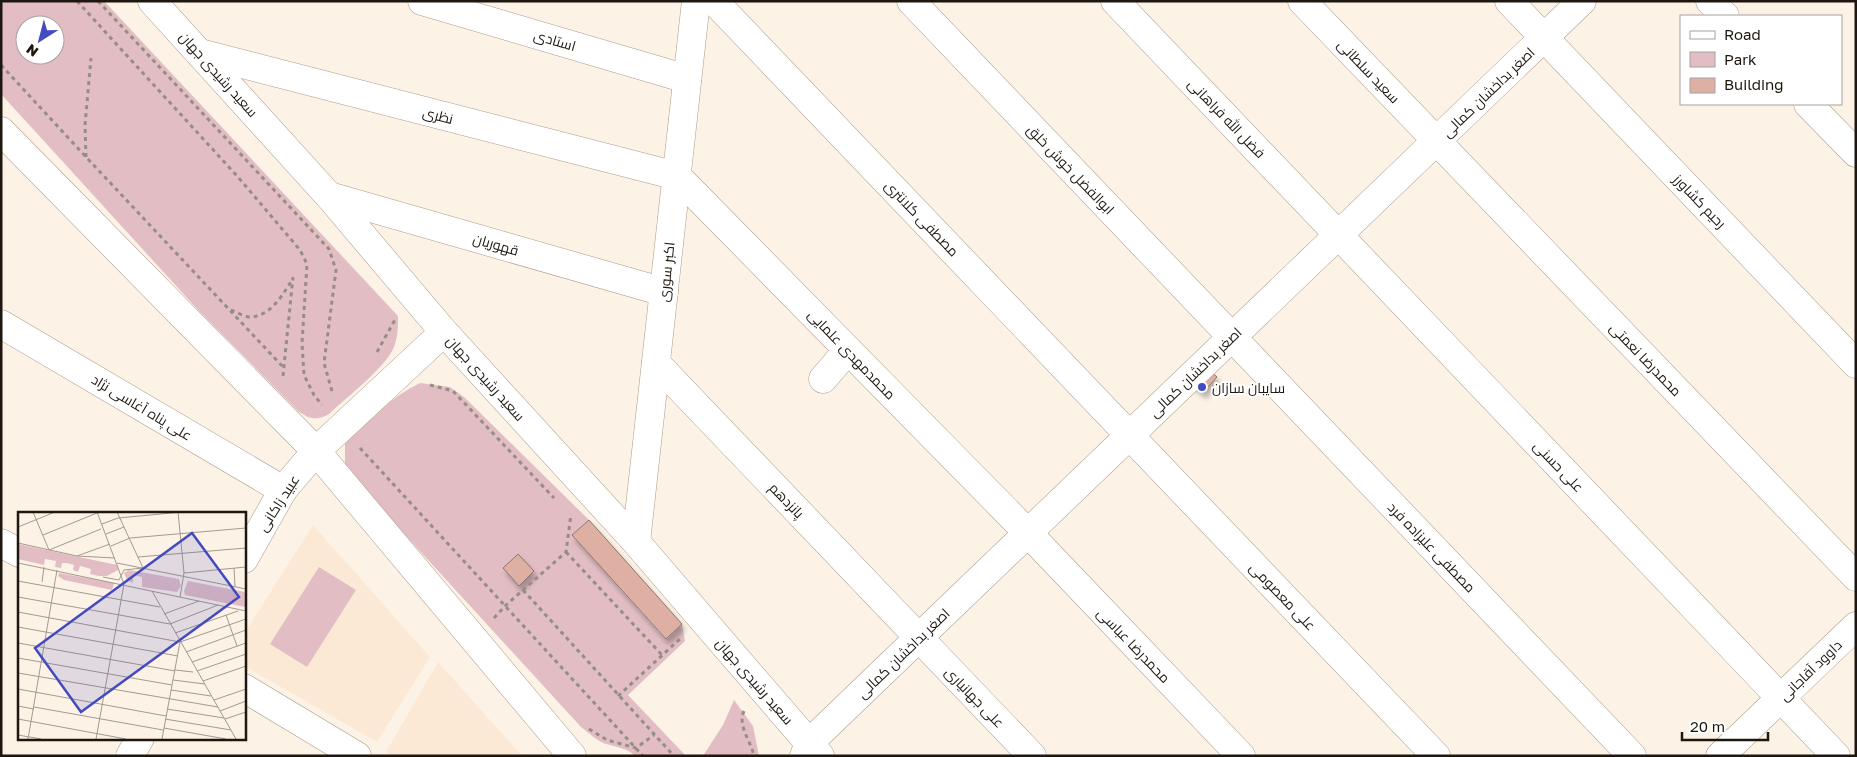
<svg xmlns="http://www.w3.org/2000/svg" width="1857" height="757" viewBox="0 0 1857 757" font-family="'Golos Text',Cairo,sans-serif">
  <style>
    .built { fill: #fce9d5 }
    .green { fill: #e2bec4; fill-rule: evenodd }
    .building { fill: #ddb0a3; stroke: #8c756e; filter: url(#shadow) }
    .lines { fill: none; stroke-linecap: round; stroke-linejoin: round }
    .minor-casing { stroke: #ac9b8a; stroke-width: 29 }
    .path { stroke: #968d83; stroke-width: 3; stroke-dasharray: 4 4; stroke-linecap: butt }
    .minor { stroke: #fff; stroke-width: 28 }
    .poi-dot { fill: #434bc0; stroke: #fff; stroke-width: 2 }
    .labels { text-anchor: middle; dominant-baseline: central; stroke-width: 4; stroke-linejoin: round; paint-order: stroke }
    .street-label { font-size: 14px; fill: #1d1710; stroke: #fff }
    .poi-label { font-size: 14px; fill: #1d1710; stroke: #fff; text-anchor: start }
    .inset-road { fill: none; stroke: #a39a90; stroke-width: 1 }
    .view { fill: #434bc0; fill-opacity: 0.15; stroke: #434bc0; stroke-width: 2.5 }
    .inset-edge { fill: none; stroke: #1d1710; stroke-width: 2.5 }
  </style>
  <defs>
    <filter id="shadow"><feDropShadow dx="3" dy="5.5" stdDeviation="2.5" flood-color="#0004"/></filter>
  </defs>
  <rect width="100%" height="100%" fill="#fdf2e6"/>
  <g class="built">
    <polygon points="313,525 430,657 377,742 244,666 244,634"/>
    <polygon points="438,662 522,756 393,756 386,752"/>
  </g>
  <g class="green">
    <path d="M1 1H104L398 316C398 327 398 336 394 347 386 367 346 398 329 414 317 421 309 419 298 411L199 311 1 94ZM25 25H55V55H25Z"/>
    <path d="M420 383 450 387 464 397 589 520 572 535 665 639 682 624 685 641 628 695 686 756H635C627 747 612 747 601 742 594 738 588 732 581 727L353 478 345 464V440C369 419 392 397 420 383Z"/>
    <polygon points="319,567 356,590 307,667 270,644"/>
    <polygon points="734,700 753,726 759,756 703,756 723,725"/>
  </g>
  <g class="building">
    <polygon points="1211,372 1217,377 1203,393 1187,380"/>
    <polygon points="589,520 682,624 666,639 572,535"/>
    <polygon points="518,554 534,571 519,586 503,568"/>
  </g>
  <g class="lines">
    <g class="minor-casing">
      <g id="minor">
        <polyline points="152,1 329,196 444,332 636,542 820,756"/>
        <polyline points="422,1 687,79"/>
        <polyline points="714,1 1436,756"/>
        <polyline points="911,1 1632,756"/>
        <polyline points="1115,1 1836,756"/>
        <polyline points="1302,1 1856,577"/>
        <polyline points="1509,1 1856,364"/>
        <polyline points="1710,1 1725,16"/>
        <polyline points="200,53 677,176 1028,533 1241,756"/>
        <polyline points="1808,104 1856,153"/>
        <polyline points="1,131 316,451 572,756"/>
        <polyline points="329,196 664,292"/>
        <polyline points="1,324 283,490"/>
        <polyline points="656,363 1032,756"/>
        <polyline points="823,379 848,350"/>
        <polyline points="636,542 696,1"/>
        <polyline points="1,543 19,553"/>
        <polyline points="244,559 283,490 316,451 444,332"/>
        <polyline points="244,688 357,756"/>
        <polyline points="130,756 140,738"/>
        <polyline points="804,756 809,743 1582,1"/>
        <polyline points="1720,756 1856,626"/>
      </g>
    </g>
    <g class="path">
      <polyline points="77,1 238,177 300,250 307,264 302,343 304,375 314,395 322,405"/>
      <polyline points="98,1 329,249 336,270 324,363 333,395"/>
      <polyline points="1,65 86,157 284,368"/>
      <polyline points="86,157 85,125 91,58"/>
      <path d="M231 310C236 312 243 316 249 317 270 317 282 296 292 280"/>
      <polyline points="377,352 396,318"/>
      <polyline points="283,376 293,277"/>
      <polyline points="430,385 453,391 554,498"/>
      <polyline points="360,448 643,756"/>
      <polyline points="566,552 662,655"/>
      <polyline points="523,590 674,756"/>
      <polyline points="494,618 505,606 566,552 571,514"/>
      <polyline points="618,696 682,637"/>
      <path d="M744 711C737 725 751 741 754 756"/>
      <polyline points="589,729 607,740 636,748 654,735"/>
    </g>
    <use href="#minor" class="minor"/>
  </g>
  <circle class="poi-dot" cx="1202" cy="387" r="5"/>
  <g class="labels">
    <g class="street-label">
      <text transform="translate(555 40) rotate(16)">استادی</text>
      <text transform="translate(1369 71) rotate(46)">سعید سلطانی</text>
      <text transform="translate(219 74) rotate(48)">سعید رشیدی جهان</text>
      <text transform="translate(1488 92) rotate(-44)">اصغر بداخشان کمالی</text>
      <text transform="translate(438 115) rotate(14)">نظری</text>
      <text transform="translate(1227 118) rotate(46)">فضل الله فراهانی</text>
      <text transform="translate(1071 169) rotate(46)">ابوالفضل خوش خلق</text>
      <text transform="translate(1700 201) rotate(46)">رحیم کشاورز</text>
      <text transform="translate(922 218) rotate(46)">مصطفی کلانتری</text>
      <text transform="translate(496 244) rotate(16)">قهوریان</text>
      <text transform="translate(666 272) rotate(-84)">اکبر سوری</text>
      <text transform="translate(852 354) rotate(46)">محمدمهدی علمایی</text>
      <text transform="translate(1646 359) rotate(46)">محمدرضا نعمتی</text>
      <text transform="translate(1195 372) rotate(-44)">اصغر بداخشان کمالی</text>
      <text transform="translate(486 378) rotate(48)">سعید رشیدی جهان</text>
      <text transform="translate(142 407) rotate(31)">علی پناه آغاسی نژاد</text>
      <text transform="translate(1559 466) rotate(46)">علی حسنی</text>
      <text transform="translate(787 500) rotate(46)">پانزدهم</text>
      <text transform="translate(278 503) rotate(-57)">عبید زاکانی</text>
      <text transform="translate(1432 547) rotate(46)">مصطفی علیزاده فرد</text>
      <text transform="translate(1283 596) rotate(46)">علی معصومی</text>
      <text transform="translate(1134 645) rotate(46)">محمدرضا عباسی</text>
      <text transform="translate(903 653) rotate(-44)">اصغر بداخشان کمالی</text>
      <text transform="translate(1810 670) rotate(-44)">داوود آقاجانی</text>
      <text transform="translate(755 681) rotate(49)">سعید رشیدی جهان</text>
      <text transform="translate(975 697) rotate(46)">علی جهانیاری</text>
    </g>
    <g class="poi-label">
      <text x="1212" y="387">سایبان سازان</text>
    </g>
  </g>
  <g transform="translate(18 512)">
    <rect width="228" height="228" fill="#fdf2e6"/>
    <path d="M0 32 99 53 100 58 89 64H81L72 62 73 57 66 55 62 54 60 60 55 58 56 53 49 51H44L43 56 37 55 38 49 27 47 26 53 0 47ZM111 58 161 67 163 74 159 80 124 75V65L115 63V71L109 68 106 61ZM41 61 96 71 94 78 46 68 40 64ZM170 69 227 80V95L167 83 166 79Z" fill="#e2bec4"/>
    <path class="inset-road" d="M15 0 31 38 83 17M99 0 125 56M160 0 166 61 162 85M84 12 100 6 164 0M0 15 37 0M88 22 106 15M25 23 79 1M0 31 59 44 97 46M93 34 112 26 228 16M59 44 92 32M120 45 228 36M0 51 228 99M99 51 228 77M216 56 217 75M166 61 228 55M85 65 101 68 106 58 125 56M0 69 142 95M24 70 26 55M134 79 218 227M0 85 152 112 200 93M0 100 162 130 228 107M146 102 181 89M208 103 219 134M0 115 160 144M157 121 220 99M0 131 157 159M168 140 228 118M0 146 154 173M174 150 228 131M157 158 175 160M179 159 228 142M0 161 200 195M155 168 187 172M185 169 228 154M0 177 148 204M153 178 193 184M196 188 228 177M0 194 16 197M16 195 145 218M149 197 206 206M202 199 228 189M0 207 108 227M147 207 213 218M207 207 228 200M146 216 208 227M0 223 23 227M10 227 39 58M78 227 106 72 79 0M144 227 162 130"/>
    <path class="view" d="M174 21 221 85 63 200 17 136Z"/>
    <rect width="228" height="228" class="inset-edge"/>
  </g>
  <rect width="1857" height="757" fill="none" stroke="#1d1710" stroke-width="5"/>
  <rect x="1680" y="15" width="162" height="90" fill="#ffffff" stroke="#a5a29f"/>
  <rect x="1690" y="31" width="25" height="8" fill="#ffffff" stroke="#a5a29f"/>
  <text x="1724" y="40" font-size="15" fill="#1d1710">Road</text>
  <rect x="1690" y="52" width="25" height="15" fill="#e2bec4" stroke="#a5a29f"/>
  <text x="1724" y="65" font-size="15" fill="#1d1710">Park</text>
  <rect x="1690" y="78" width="25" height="15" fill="#ddb0a3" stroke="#a5a29f"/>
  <text x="1724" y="90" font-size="15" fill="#1d1710">Building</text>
  <g transform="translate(40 40) rotate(216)"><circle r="24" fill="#ffffff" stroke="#a5a29f"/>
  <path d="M0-4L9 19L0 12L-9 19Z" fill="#434bc0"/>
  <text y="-8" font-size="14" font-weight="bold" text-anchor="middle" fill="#1d1710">N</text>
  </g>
  <path d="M1682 732v8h86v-8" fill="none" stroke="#1d1710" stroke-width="2.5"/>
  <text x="1690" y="732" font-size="15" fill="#1d1710" stroke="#ffffff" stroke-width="4" paint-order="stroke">20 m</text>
</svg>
